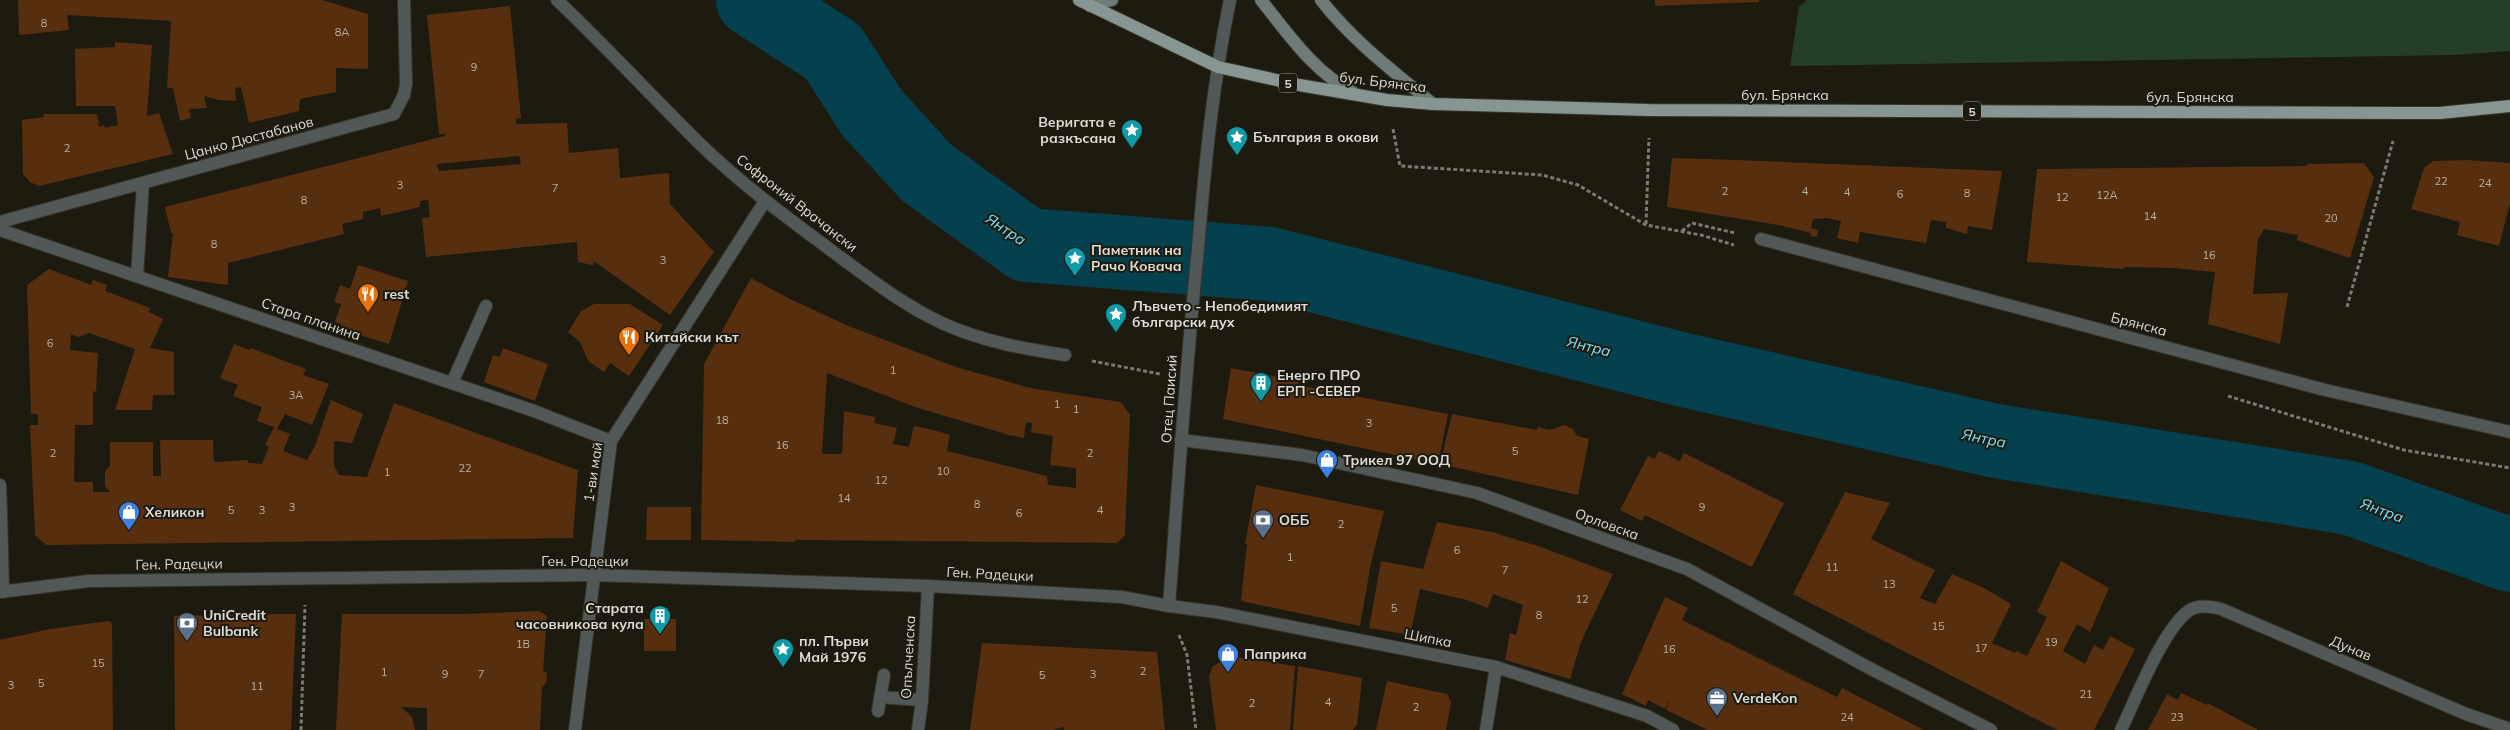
<svg xmlns="http://www.w3.org/2000/svg" width="2510" height="730" viewBox="0 0 2510 730" font-family="Mulish,sans-serif">
  <style>
    .green { fill: #253e26 }
    .lines { fill: none; stroke-linecap: round; stroke-linejoin: round }
    .river { stroke: #04404d; stroke-width: 74 }
    .building { fill: #572e0e; fill-rule: evenodd }
    .service-casing { stroke: #38362b; stroke-width: 14 }
    .pedestrian-casing { stroke: #38362b; stroke-width: 14 }
    .minor-casing { stroke: #38362b; stroke-width: 14 }
    .tertiary-casing { stroke: #38362b; stroke-width: 14 }
    .secondary-casing { stroke: #38362b; stroke-width: 14 }
    .primary-casing { stroke: #38362b; stroke-width: 14 }
    .path { stroke: #7b7970; stroke-width: 3; stroke-dasharray: 4 2.5; stroke-linecap: butt }
    .service { stroke: #515857; stroke-width: 12 }
    .pedestrian { stroke: #515857; stroke-width: 12 }
    .minor { stroke: #515857; stroke-width: 12 }
    .tertiary { stroke: #515857; stroke-width: 12 }
    .secondary { stroke: #6f7b79; stroke-width: 12 }
    .primary { stroke: #879693; stroke-width: 12 }
    .labels { text-anchor: middle; dominant-baseline: central; stroke-width: 4; stroke-linejoin: round; paint-order: stroke }
    .number-label { font-size: 11px; fill: #bcb0a2 }
    .shield { fill: #1d1b10; stroke: #a3a199; stroke-width: 1 }
    .shield-label { font-size: 12px; font-weight: bold; fill: #dddbd4 }
    .street-label { font-size: 14px; fill: #dddbd4; stroke: #1d1b10 }
    .poi-label { font-size: 14px; font-weight: bold; fill: #dddbd4; stroke: #1d1b10; text-anchor: start }
    .water-label { font-size: 15px; font-style: italic; fill: #78e1fd; stroke: #1d1b10 }
  </style>
  <rect width="100%" height="100%" fill="#1d1b10"/>
  <polygon class="green" points="1807,0 2510,0 2510,51 2454,55 1790,66 1799,7"/>
  <g class="lines">
    <polyline class="river" points="753,0 833,52 872,113 927,173 1027,245 1270,264 1680,369 1996,441 2350,498 2510,555"/>
  </g>
  <g class="building">
    <polygon points="18,0 322,0 368,14 368,69 336,68 336,92 300,99 299,111 249,123 241,87 235,88 236,101 219,100 204,96 207,108 189,109 191,118 180,121 173,88 167,88 171,21 67,15 69,30 19,35"/>
    <polygon points="1655,0 1759,0 1759,2 1655,6"/>
    <path d="M510 6 521 118 516 119V124L567 123 569 153 618 148 620 178 669 173 670 204 714 252 670 315 595 262 592 265 578 262 577 242 426 257 422 218 430 217 428 200 420 201V207L381 216 380 208 363 212V219L342 224 344 234 228 263V285L168 277 173 233H171L165 207 445 136V134H439L427 15ZM519 156 521 164 439 171 437 164Z"/>
    <polygon points="115,42 152,45 147,116 159,113 173,154 39,186 30,182 23,174 22,120 44,117 43,114 97,114 99,127 104,125 105,128 118,125 115,106 76,106 75,49 115,47"/>
    <polygon points="1672,158 1737,160 2002,171 1992,230 1968,226 1967,234 1946,228 1946,222 1931,220 1926,243 1860,232 1858,243 1837,238 1841,221 1827,218 1813,219 1811,228 1818,230 1817,237 1810,236 1811,233 1778,225 1667,207"/>
    <polygon points="2467,160 2510,163 2510,203 2499,246 2457,235 2460,222 2411,209 2424,168 2433,161"/>
    <polygon points="2364,163 2374,177 2350,258 2297,240 2298,235 2264,229 2258,239 2253,294 2288,293 2280,344 2208,324 2215,272 2173,268 2123,267 2124,269 2027,262 2037,169 2306,166 2308,164"/>
    <polygon points="358,265 408,281 389,344 340,329 342,325 335,322 341,304 334,302 340,285 350,289"/>
    <polygon points="49,269 91,285 93,280 107,285 105,291 150,308 149,312 163,319 150,348 174,352 174,395 153,395 152,410 115,410 135,349 89,333 79,337 71,334 70,350 98,353 96,392 93,391 93,425 75,425 74,482 93,482 93,492 110,492 105,486 105,471 110,466 110,442 153,442 153,476 161,476 160,440 213,440 214,462 248,460 248,463 262,464 269,447 265,445 274,427 257,421 262,407 233,396 238,385 220,378 234,344 250,350 251,348 306,369 303,375 329,384 312,425 285,414 277,429 290,434 283,451 307,460 315,446 331,400 363,414 352,443 334,441 334,466 339,475 367,477 394,403 578,470 573,538 46,545 35,535 30,425 38,425 38,414 31,414 27,285"/>
    <path d="M751 278 790 299 851 327 956 367 1030 388 1121 402 1130 415 1125 535 1117 543 795 540V542L701 540 704 364ZM827 373 915 407 1009 435 1024 438 1026 422 1032 423 1031 432 1053 436 1050 465 1076 468V488L1048 485 1047 476 947 451 950 435 933 430 914 426 909 447 893 444 897 428 874 423 875 417 844 411 842 454H822Z"/>
    <polygon points="594,304 630,304 663,325 629,376 610,363 604,372 588,361 580,342 568,332 581,311"/>
    <polygon points="503,348 548,364 535,401 484,382 493,355 500,357"/>
    <polygon points="1231,368 1299,381 1298,385 1448,414 1438,464 1223,419"/>
    <polygon points="1452,414 1537,430 1538,427 1549,430 1565,425 1573,429 1577,436 1589,439 1578,495 1440,464"/>
    <polygon points="1659,451 1680,461 1684,453 1784,503 1752,567 1645,515 1642,521 1620,510 1648,456 1655,459"/>
    <polygon points="1256,485 1384,511 1371,563 1360,626 1241,601 1247,544 1245,544"/>
    <polygon points="1845,492 1890,503 1871,539 1935,570 1920,598 1935,604 1952,574 1986,589 2011,604 1992,643 2015,653 2016,651 2027,656 2047,617 2037,612 2061,561 2109,588 2090,632 2077,624 2063,651 2085,664 2094,645 2103,650 2110,636 2135,649 2094,730 2057,730 1793,594"/>
    <polygon points="647,507 691,507 691,540 646,540"/>
    <polygon points="1437,522 1492,532 1541,547 1613,574 1581,642 1570,679 1505,660 1510,633 1516,635 1523,605 1493,594 1488,608 1467,600 1420,589 1410,635 1369,628 1381,561 1423,569"/>
    <polygon points="1665,597 1688,608 1682,620 1837,697 1842,688 1924,730 1708,730 1666,710 1670,699 1665,709 1648,700 1646,706 1622,694"/>
    <polygon points="539,611 547,616 543,671 547,673 546,683 542,687 540,730 427,730 427,708 401,707 412,717 415,730 336,730 342,614 466,614"/>
    <polygon points="277,614 296,614 291,730 175,730 174,616"/>
    <rect x="644" y="619" width="32" height="32"/>
    <polygon points="109,621 112,623 113,730 0,730 0,640 50,629"/>
    <polygon points="982,643 1157,652 1165,730 1064,730 1064,727 1052,730 970,730"/>
    <polygon points="1223,655 1295,666 1290,730 1216,730 1209,676 1213,666 1223,661"/>
    <polygon points="1298,666 1362,678 1357,725 1353,730 1293,730"/>
    <polygon points="1387,681 1447,694 1451,702 1446,730 1376,730"/>
    <polygon points="2181,693 2207,705 2208,703 2258,730 2148,730 2167,694 2178,700"/>
  </g>
  <g class="lines">
    <g class="service-casing">
      <g id="service">
        <polyline points="1761,239 2325,390 2510,432"/>
        <polyline points="452,383 486,306"/>
        <polyline points="880,697 922,700"/>
        <polyline points="878,711 884,675"/>
        <path d="M2121 730C2134 703 2167 618 2194 608 2202 605 2213 607 2221 609L2466 714 2510 729"/>
      </g>
    </g>
    <g class="pedestrian-casing">
      <g id="pedestrian">
        <polyline points="1,512 3,592"/>
        <polyline points="0,592 89,581 594,575"/>
      </g>
    </g>
    <g class="minor-casing">
      <g id="minor">
        <path d="M557 0C605 46 651 95 698 142 741 184 789 219 836 254 871 280 905 306 944 324 982 341 1024 349 1065 355"/>
        <polyline points="0,222 394,114 404,95 406,84 404,0"/>
        <polyline points="0,230 534,411 611,441"/>
        <polyline points="137,276 143,183"/>
        <polyline points="0,485 1,512"/>
        <polyline points="594,575 928,586 1122,597 1169,606"/>
        <polyline points="575,730 611,441 765,201"/>
        <polyline points="918,730 922,700 928,586"/>
        <polyline points="1486,730 1496,667"/>
      </g>
    </g>
    <g class="tertiary-casing">
      <g id="tertiary">
        <path d="M1230 0C1213 82 1205 165 1198 248 1186 367 1178 487 1169 606L1216 612 1496 667 1647 716 1673 730"/>
        <polyline points="1181,440 1302,455 1477,493 1687,569 1873,670 1991,730"/>
      </g>
    </g>
    <g class="secondary-casing">
      <g id="secondary">
        <path d="M1261 0C1289 35 1314 72 1354 93"/>
        <path d="M1321 0C1353 41 1393 71 1433 104"/>
        <polyline points="1090,6 1112,0"/>
      </g>
    </g>
    <g class="primary-casing">
      <polyline id="primary" points="1079,0 1218,67 1299,85 1387,100 1433,104 1649,110 2401,113 2440,113 2510,106"/>
    </g>
    <g class="path">
      <polyline points="1393,129 1400,166 1542,175 1578,185 1646,225 1701,235 1734,245"/>
      <polyline points="1646,224 1649,138"/>
      <polyline points="1682,231 1692,223 1735,233"/>
      <polyline points="2347,307 2393,141"/>
      <polyline points="1092,361 1160,374"/>
      <polyline points="2228,396 2404,450 2510,468"/>
      <polyline points="1179,635 1187,655 1196,730"/>
      <polyline points="301,730 305,605"/>
    </g>
    <use href="#service" class="service"/>
    <use href="#pedestrian" class="pedestrian"/>
    <use href="#minor" class="minor"/>
    <use href="#tertiary" class="tertiary"/>
    <use href="#secondary" class="secondary"/>
    <use href="#primary" class="primary"/>
  </g>
  <defs>
    <g id="sight-pin" transform="scale(1.125)"><path d="M0 17L-7.5 6A9.5 9.5 0 1 1 7.5 6Z" fill="#0f9aa8" stroke="#1d1b10"/><path d="M0-6L1.8-2.2L6-1.7L2.9 1.2L3.7 5.4L0 3.3L-3.7 5.4L-2.9 1.2L-6-1.7L-1.8-2.2Z" fill="#fff"/></g>
    <g id="restaurant-pin" transform="scale(1.125)"><path d="M0 17L-7.5 6A9.5 9.5 0 1 1 7.5 6Z" fill="#e8710a" stroke="#1d1b10"/><path d="M-5-6h1v4h1v-4h1v4h1v-4h1v5L-1.5 .5V6h-2V.5L-5-1ZM5-6V6H3V1.5H1.5Q1.5-4 5-6Z" fill="#fff"/></g>
    <g id="building-pin" transform="scale(1.125)"><path d="M0 17L-7.5 6A9.5 9.5 0 1 1 7.5 6Z" fill="#0f9aa8" stroke="#1d1b10"/><path d="M-4-6H4V6H1V3H-1V6H-4ZM-2.5-4.3h1.7v1.8h-1.7ZM.8-4.3h1.7v1.8H.8ZM-2.5-1h1.7V.8h-1.7ZM.8-1h1.7V.8H.8Z" fill="#fff"/></g>
    <g id="shop-pin" transform="scale(1.125)"><path d="M0 17L-7.5 6A9.5 9.5 0 1 1 7.5 6Z" fill="#3f7fe0" stroke="#1d1b10"/><path d="M-5-2.5h2.3a2.7 3.5 0 0 1 5.4 0H5L5.5 6h-11ZM-1.5-2.5h3a1.5 2.3 0 0 0-3 0Z" fill="#fff"/></g>
    <g id="bank-pin" transform="scale(1.125)"><path d="M0 17L-7.5 6A9.5 9.5 0 1 1 7.5 6Z" fill="#5c6f8a" stroke="#1d1b10"/><path d="M-6-4H6V4H-6ZM0-2.3a2.3 2.3 0 1 0 0 4.6a2.3 2.3 0 1 0 0-4.6Z" fill="#fff"/></g>
    <g id="office-pin" transform="scale(1.125)"><path d="M0 17L-7.5 6A9.5 9.5 0 1 1 7.5 6Z" fill="#5c6f8a" stroke="#1d1b10"/><path d="M-6-3h4V-5.5h4V-3h4V5H-6ZM-1-4.5V-3h2v-1.5ZM-6 0V1H6V0Z" fill="#fff"/></g>
  </defs>
  <g fill-rule="evenodd">
    <use href="#sight-pin" x="1132" y="130"/>
    <use href="#sight-pin" x="1237" y="137"/>
    <use href="#sight-pin" x="1075" y="258"/>
    <use href="#restaurant-pin" x="368" y="294"/>
    <use href="#sight-pin" x="1116" y="314"/>
    <use href="#restaurant-pin" x="629" y="337"/>
    <use href="#building-pin" x="1261" y="383"/>
    <use href="#shop-pin" x="1327" y="460"/>
    <use href="#shop-pin" x="129" y="512"/>
    <use href="#bank-pin" x="1263" y="520"/>
    <use href="#building-pin" x="660" y="616"/>
    <use href="#bank-pin" x="187" y="623"/>
    <use href="#sight-pin" x="783" y="649"/>
    <use href="#shop-pin" x="1228" y="654"/>
    <use href="#office-pin" x="1717" y="698"/>
  </g>
  <g class="labels">
    <g class="number-label">
      <text x="44" y="23">8</text>
      <text x="342" y="32">8А</text>
      <text x="474" y="67">9</text>
      <text x="67" y="148">2</text>
      <text x="2441" y="181">22</text>
      <text x="2485" y="183">24</text>
      <text x="400" y="185">3</text>
      <text x="555" y="188">7</text>
      <text x="1725" y="191">2</text>
      <text x="1805" y="191">4</text>
      <text x="1847" y="192">4</text>
      <text x="1967" y="193">8</text>
      <text x="1900" y="194">6</text>
      <text x="2107" y="195">12А</text>
      <text x="2062" y="197">12</text>
      <text x="304" y="200">8</text>
      <text x="2150" y="216">14</text>
      <text x="2331" y="218">20</text>
      <text x="214" y="244">8</text>
      <text x="2209" y="255">16</text>
      <text x="663" y="260">3</text>
      <text x="50" y="343">6</text>
      <text x="893" y="370">1</text>
      <text x="296" y="395">3А</text>
      <text x="1057" y="404">1</text>
      <text x="1076" y="409">1</text>
      <text x="722" y="420">18</text>
      <text x="1369" y="423">3</text>
      <text x="782" y="445">16</text>
      <text x="1515" y="451">5</text>
      <text x="53" y="453">2</text>
      <text x="1090" y="453">2</text>
      <text x="465" y="468">22</text>
      <text x="943" y="471">10</text>
      <text x="387" y="472">1</text>
      <text x="881" y="480">12</text>
      <text x="844" y="498">14</text>
      <text x="977" y="504">8</text>
      <text x="292" y="507">3</text>
      <text x="1702" y="507">9</text>
      <text x="231" y="510">5</text>
      <text x="262" y="510">3</text>
      <text x="1100" y="510">4</text>
      <text x="1019" y="513">6</text>
      <text x="1341" y="524">2</text>
      <text x="1457" y="550">6</text>
      <text x="1290" y="557">1</text>
      <text x="1832" y="567">11</text>
      <text x="1505" y="570">7</text>
      <text x="1889" y="584">13</text>
      <text x="1582" y="599">12</text>
      <text x="1394" y="608">5</text>
      <text x="1539" y="615">8</text>
      <text x="1938" y="626">15</text>
      <text x="2051" y="642">19</text>
      <text x="523" y="644">1В</text>
      <text x="1981" y="648">17</text>
      <text x="1669" y="649">16</text>
      <text x="98" y="663">15</text>
      <text x="1143" y="671">2</text>
      <text x="384" y="672">1</text>
      <text x="445" y="674">9</text>
      <text x="481" y="674">7</text>
      <text x="1093" y="674">3</text>
      <text x="1042" y="675">5</text>
      <text x="41" y="683">5</text>
      <text x="11" y="685">3</text>
      <text x="257" y="686">11</text>
      <text x="2086" y="694">21</text>
      <text x="1328" y="702">4</text>
      <text x="1252" y="703">2</text>
      <text x="1416" y="707">2</text>
      <text x="1847" y="717">24</text>
      <text x="2177" y="717">23</text>
    </g>
    <g class="shield">
      <rect x="1279" y="73.5" width="18" height="19" rx="4"/>
      <rect x="1963" y="101.5" width="18" height="19" rx="4"/>
    </g>
    <g class="shield-label">
      <text x="1288" y="83">5</text>
      <text x="1972" y="111">5</text>
    </g>
    <g class="street-label">
      <text transform="translate(1383 82) rotate(7)">бул. Брянска</text>
      <text x="1785" y="95">бул. Брянска</text>
      <text x="2190" y="97">бул. Брянска</text>
      <text transform="translate(249 138) rotate(-15)">Цанко Дюстабанов</text>
      <text transform="translate(797 203) rotate(38)">Софроний Врачански</text>
      <text transform="translate(311 319) rotate(19)">Стара планина</text>
      <text transform="translate(2139 324) rotate(15)">Брянска</text>
      <text transform="translate(1169 399) rotate(-86)">Отец Паисий</text>
      <text transform="translate(593 472) rotate(-81)">1-ви май</text>
      <text transform="translate(1607 524) rotate(20)">Орловска</text>
      <text x="585" y="561">Ген. Радецки</text>
      <text transform="translate(179 564) rotate(-1)">Ген. Радецки</text>
      <text transform="translate(990 574) rotate(3)">Ген. Радецки</text>
      <text transform="translate(1428 638) rotate(11)">Шипка</text>
      <text transform="translate(2351 648) rotate(23)">Дунав</text>
      <text transform="translate(908 657) rotate(-87)">Опълченска</text>
    </g>
    <g class="poi-label">
      <text x="1116" y="122" text-anchor="end">Веригата е<tspan x="1116" dy="16">разкъсана</tspan></text>
      <text x="1253" y="137">България в окови</text>
      <text x="1091" y="250">Паметник на<tspan x="1091" dy="16">Рачо Ковача</tspan></text>
      <text x="384" y="294">rest</text>
      <text x="1132" y="306">Лъвчето - Непобедимият<tspan x="1132" dy="16">български дух</tspan></text>
      <text x="645" y="337">Китайски кът</text>
      <text x="1277" y="375">Енерго ПРО<tspan x="1277" dy="16">ЕРП -СЕВЕР</tspan></text>
      <text x="1343" y="460">Трикел 97 ООД</text>
      <text x="145" y="512">Хеликон</text>
      <text x="1279" y="520">ОББ</text>
      <text x="644" y="608" text-anchor="end">Старата<tspan x="644" dy="16">часовникова кула</tspan></text>
      <text x="203" y="615">UniCredit<tspan x="203" dy="16">Bulbank</tspan></text>
      <text x="799" y="641">пл. Първи<tspan x="799" dy="16">Май 1976</tspan></text>
      <text x="1244" y="654">Паприка</text>
      <text x="1733" y="698">VerdeKon</text>
    </g>
    <g class="water-label">
      <text transform="translate(1006 229) rotate(34)">Янтра</text>
      <text transform="translate(1589 346) rotate(14)">Янтра</text>
      <text transform="translate(1984 438) rotate(12)">Янтра</text>
      <text transform="translate(2382 510) rotate(20)">Янтра</text>
    </g>
  </g>
</svg>
